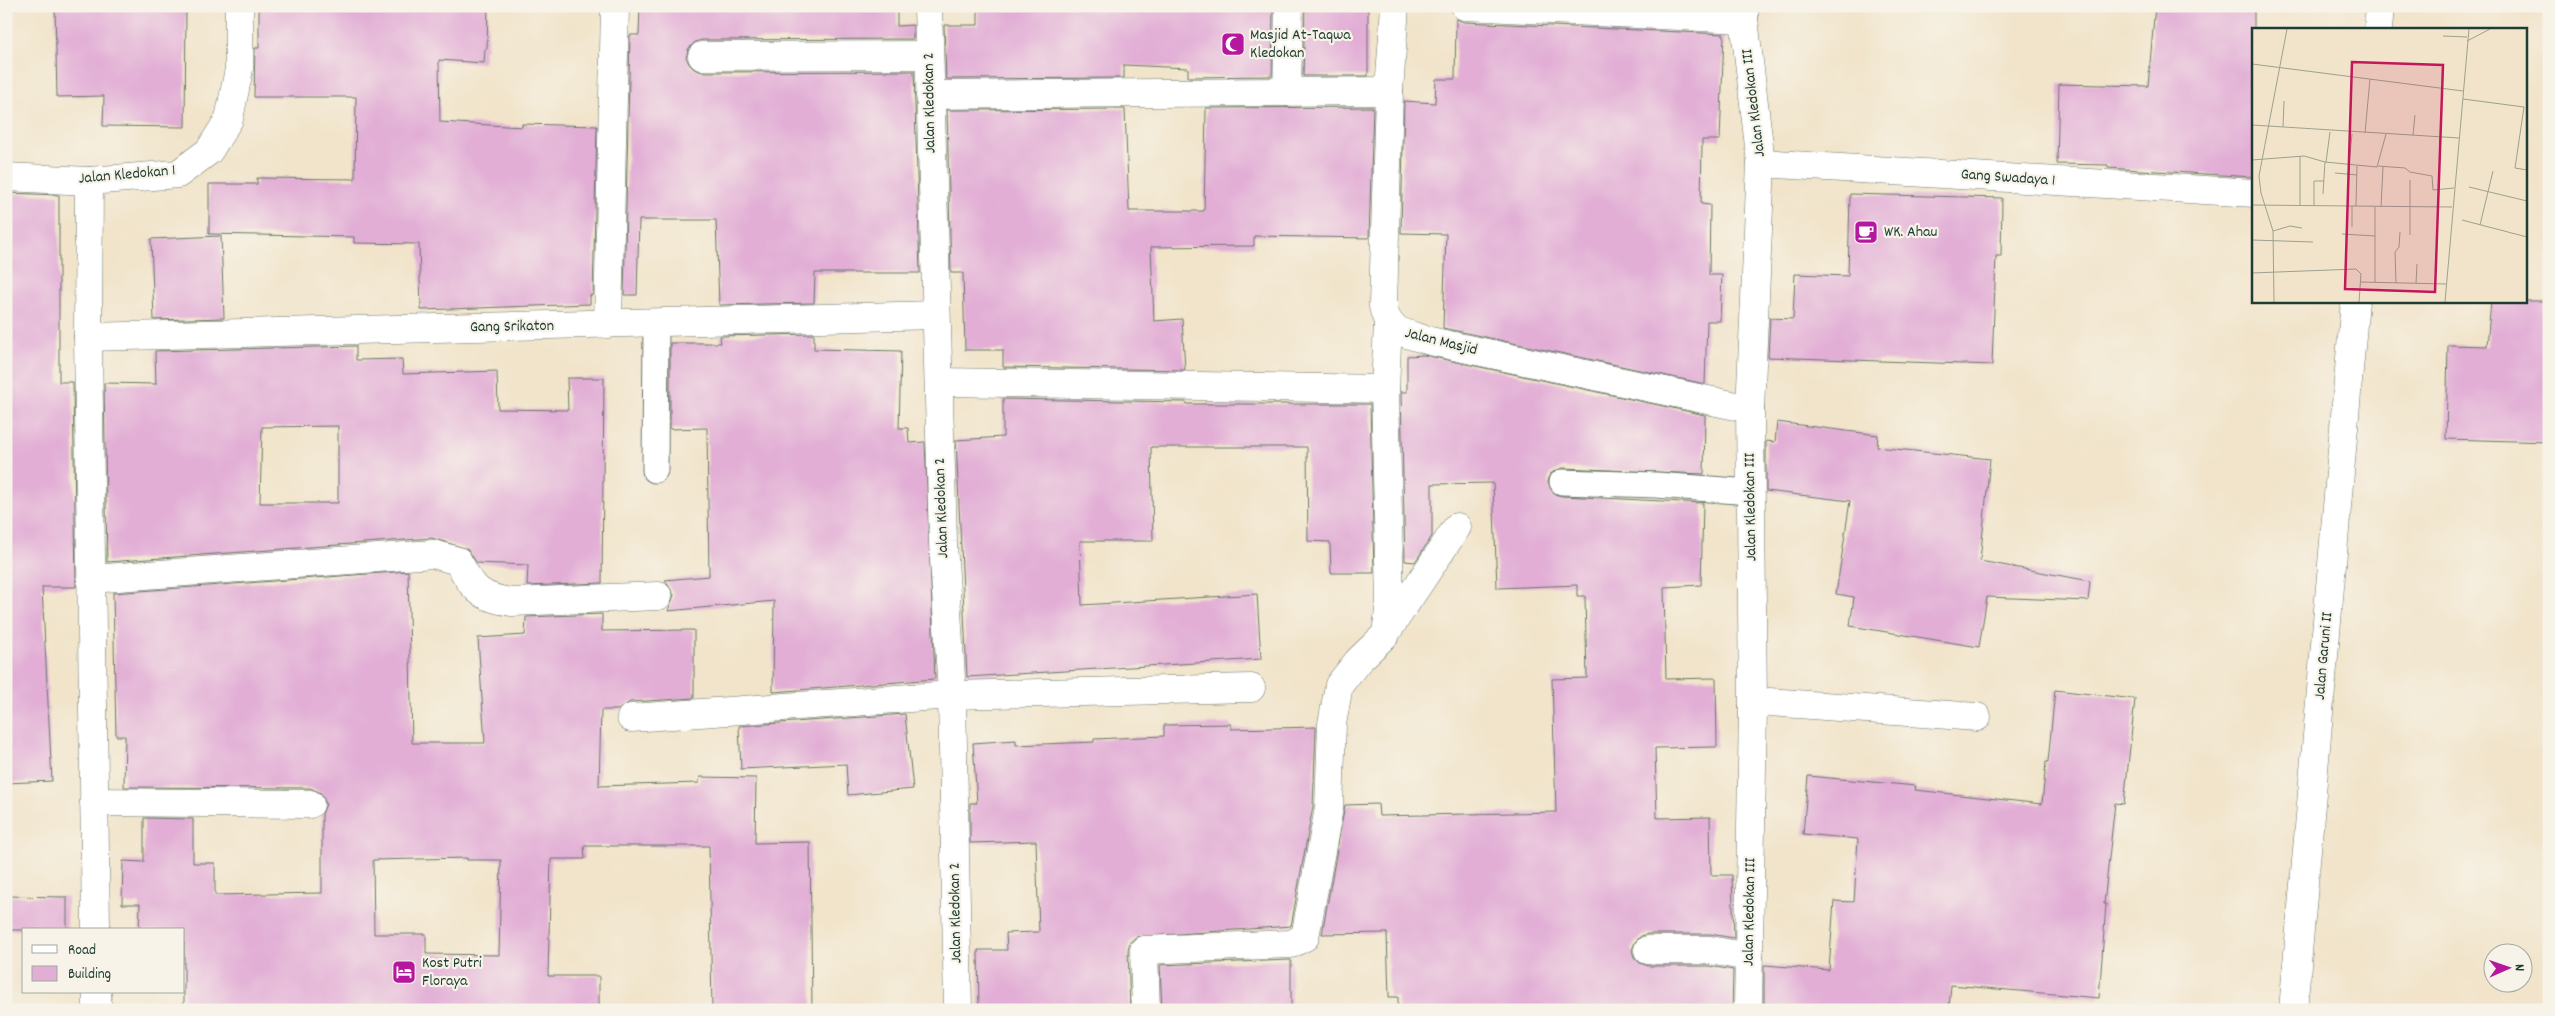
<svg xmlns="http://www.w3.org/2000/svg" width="2555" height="1016" viewBox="0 0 2555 1016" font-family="Dekko,sans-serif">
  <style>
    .building { fill: #e2aed6; fill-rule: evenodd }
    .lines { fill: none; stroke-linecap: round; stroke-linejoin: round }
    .lane-casing { stroke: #687768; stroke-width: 27 }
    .street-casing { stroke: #687768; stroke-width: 29 }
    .lane { stroke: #fff; stroke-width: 25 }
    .street { stroke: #fff; stroke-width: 28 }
    .labels { text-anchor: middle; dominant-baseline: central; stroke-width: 4.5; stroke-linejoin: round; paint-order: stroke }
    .poi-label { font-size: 16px; fill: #1f3d34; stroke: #f7f3e8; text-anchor: start }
    .street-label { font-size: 16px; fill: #1f3d34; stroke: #f7f3e8 }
    .inset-road { fill: none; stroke: #9da18e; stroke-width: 1 }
    .view { fill: #c2185b; fill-opacity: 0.15; stroke: #c2185b; stroke-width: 2.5 }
    .inset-edge { fill: none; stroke: #1f3d34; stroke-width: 2.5 }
  </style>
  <rect width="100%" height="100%" fill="#f7f3e8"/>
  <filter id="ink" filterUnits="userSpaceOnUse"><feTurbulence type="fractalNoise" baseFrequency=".02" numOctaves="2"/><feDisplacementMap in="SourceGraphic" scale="10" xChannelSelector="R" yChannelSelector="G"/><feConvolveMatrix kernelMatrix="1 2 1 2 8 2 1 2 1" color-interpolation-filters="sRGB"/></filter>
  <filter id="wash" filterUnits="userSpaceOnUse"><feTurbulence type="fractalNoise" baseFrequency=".0096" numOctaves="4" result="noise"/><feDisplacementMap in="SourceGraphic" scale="20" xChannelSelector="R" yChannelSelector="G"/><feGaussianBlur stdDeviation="1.12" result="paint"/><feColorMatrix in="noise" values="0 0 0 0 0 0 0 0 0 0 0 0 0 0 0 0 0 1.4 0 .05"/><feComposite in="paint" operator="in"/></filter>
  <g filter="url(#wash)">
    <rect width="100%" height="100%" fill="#f1e4ca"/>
    <g id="blocks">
      <g class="building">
        <polygon points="55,6 186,6 185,127 103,126 104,96 57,97"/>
        <polygon points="259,6 488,6 487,49 485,49 484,63 439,60 440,122 522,127 522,124 597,126 593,295 590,295 590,304 421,310 419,244 354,243 354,237 209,234 209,184 257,184 257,178 355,179 356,97 254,97 255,48 259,48"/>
        <polygon points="640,6 897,6 897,26 913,25 913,39 702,40 695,42 689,48 686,57 689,64 694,69 702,72 914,71 920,273 815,273 814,303 719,305 716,220 639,220 637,295 624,295 630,35 639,35"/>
        <polygon points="978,6 1273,6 1272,76 1188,77 1188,68 1124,65 1124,78 946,79 944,25 978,25"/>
        <polygon points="1305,6 1368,6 1368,76 1303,76"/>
        <polygon points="2155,6 2254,6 2254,177 2108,168 2108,165 2057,164 2059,84 2148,86"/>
        <polygon points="1456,19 1464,22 1724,34 1720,140 1702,140 1701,204 1710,205 1709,275 1722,275 1720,321 1707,321 1705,384 1443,328 1446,234 1401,233 1404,101 1435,103 1436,79 1455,79"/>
        <polygon points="1373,107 1369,238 1254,236 1254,246 1151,247 1154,321 1182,319 1185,370 1003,367 1003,350 965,350 963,273 951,273 947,110 1125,109 1129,211 1204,211 1206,108"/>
        <polygon points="6,193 59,195 59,382 73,382 76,587 42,587 52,781 6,783"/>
        <polygon points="1850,194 2002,198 2001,256 1996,256 1992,365 1768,357 1770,318 1793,319 1795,274 1848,276"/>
        <polygon points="221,236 224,318 154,320 151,239"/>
        <polygon points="2491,301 2549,301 2549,442 2446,439 2448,345 2487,346"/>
        <polygon points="814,334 814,349 901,351 899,428 908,428 909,443 925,442 935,679 773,692 774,601 668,611 674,595 665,580 709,576 707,428 670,429 670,343 721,343 720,336"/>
        <path d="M356 346V360L402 359 403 374 497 371 498 409 568 410 567 378H604L602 583 527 586 528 565 477 563 467 549 432 538 107 562 104 383 156 384 155 351ZM338 426V503H260L262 427Z"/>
        <polygon points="1424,355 1705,415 1704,474 1562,468 1550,474 1548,482 1554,494 1562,496 1703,503 1701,585 1664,587 1666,679 1716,678 1717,747 1655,748 1657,818 1710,817 1711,875 1732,875 1734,938 1710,934 1648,934 1641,936 1635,942 1632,950 1634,957 1640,963 1648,966 1709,966 1733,970 1732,1010 1398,1010 1398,997 1389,997 1387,933 1322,934 1345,805 1378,804 1379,816 1556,812 1552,679 1587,678 1585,596 1577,596 1577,585 1497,588 1493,483 1432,484 1432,536 1415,562 1405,561 1401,392 1407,392 1407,356"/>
        <polygon points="1003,399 1186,402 1187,404 1370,404 1374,573 1331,573 1330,542 1308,541 1307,447 1151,447 1153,541 1080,541 1082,605 1257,594 1261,659 967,677 956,440 1003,437"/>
        <polygon points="1777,422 1878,435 1877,447 1990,459 1980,561 2090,581 2088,601 1987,597 1979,647 1850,626 1854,597 1836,594 1850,501 1766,491 1766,441 1775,442"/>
        <path d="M408 571 412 743H485L478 638 525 635 526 617 602 614V631L694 630V698L630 702 618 710H601L599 786 699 783 700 777 756 778 755 843 810 842 812 1010H712L709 846H584L585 859H551L548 976H599V1010H266L184 1007V930H139L140 904H122L123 861 144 862V818L193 819V863H215V895L322 893V814L326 804 321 793 310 788 124 787 125 736H116L113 593ZM467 858V860H501L499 955 426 954V934H374L373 860Z"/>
        <polygon points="2055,690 2135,699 2124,804 2115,803 2104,904 2106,904 2099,998 1951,985 1949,1010 1764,1010 1764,965 1829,970 1834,901 1854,902 1858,839 1803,834 1808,776 1916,786 1915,790 2042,804 2046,762 2048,762"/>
        <polygon points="905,714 913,789 848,795 846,764 741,769 739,726"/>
        <polygon points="1231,724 1231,729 1316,727 1313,806 1291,926 1136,937 1130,942 1128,950 1130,1010 979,1010 978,950 1007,950 1006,933 1039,932 1036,841 970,843 970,803 977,803 973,743 1016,740 1016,745 1094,742 1094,739 1164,736 1164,725"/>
        <polygon points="6,896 67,897 67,930 6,930"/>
        <polygon points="1291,960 1291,1010 1256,1010 1256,1007 1162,1010 1160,965"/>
      </g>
    </g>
  </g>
  <g filter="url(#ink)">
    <use href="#blocks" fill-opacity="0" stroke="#687768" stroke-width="1"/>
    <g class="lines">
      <g class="lane-casing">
        <g id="lane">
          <polyline points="655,470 656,323"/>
          <polyline points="1562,482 1656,485 1751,492"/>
        </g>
      </g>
      <g class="street-casing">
        <g id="street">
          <polyline points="928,6 943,542 952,695 958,1010"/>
          <path d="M1395 6 1389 91 1383 306C1388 334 1406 333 1430 341L1750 409"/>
          <polyline points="1465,6 1744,19"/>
          <polyline points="1745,6 1744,19 1761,163 1750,409 1753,706 1748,1010"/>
          <polyline points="2378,29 2380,6"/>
          <polyline points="702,56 929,55"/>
          <polyline points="1287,92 1289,6"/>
          <polyline points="930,95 1389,91"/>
          <polyline points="1761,163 2254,193"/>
          <polyline points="6,177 89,181 178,174 209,151 229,119 239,69 239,6"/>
          <polyline points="89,181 88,337 96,930"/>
          <polyline points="608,324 615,6"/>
          <polyline points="88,337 936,315"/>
          <polyline points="939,382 1385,389"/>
          <path d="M91 579 433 554 458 561C473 589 480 598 512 602L658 596"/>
          <polyline points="1388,630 1457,527"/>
          <polyline points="1753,706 1769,702 1977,717"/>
          <polyline points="631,718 952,695 1251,688"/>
          <polyline points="94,802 310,804"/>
          <polyline points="1648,950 1710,950 1749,957"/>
          <polyline points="97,992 97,1010"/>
          <polyline points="1146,1010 1144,950 1291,944 1305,937 1329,808 1332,724 1339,685 1358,661 1386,634 1390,602 1385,389 1388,323"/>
          <polyline points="2293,1010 2355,301"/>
        </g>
      </g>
      <use href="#lane" class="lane"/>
      <use href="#street" class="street"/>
    </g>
  </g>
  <defs>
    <g id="mosque-square" transform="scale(1.25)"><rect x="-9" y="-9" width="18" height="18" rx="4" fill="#b5179e" stroke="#f7f3e8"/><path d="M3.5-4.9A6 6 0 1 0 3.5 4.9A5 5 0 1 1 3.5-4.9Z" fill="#fff"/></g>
    <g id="cafe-square" transform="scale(1.25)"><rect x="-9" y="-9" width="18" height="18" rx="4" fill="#b5179e" stroke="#f7f3e8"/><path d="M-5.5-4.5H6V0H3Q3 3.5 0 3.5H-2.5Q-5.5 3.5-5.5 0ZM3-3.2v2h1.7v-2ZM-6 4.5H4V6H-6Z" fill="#fff"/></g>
    <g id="hotel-square" transform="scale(1.25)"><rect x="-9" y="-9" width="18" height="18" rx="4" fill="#b5179e" stroke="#f7f3e8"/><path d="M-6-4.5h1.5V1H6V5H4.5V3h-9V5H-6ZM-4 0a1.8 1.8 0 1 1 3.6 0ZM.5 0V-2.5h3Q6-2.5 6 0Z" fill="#fff"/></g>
  </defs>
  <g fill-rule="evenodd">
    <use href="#mosque-square" x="1233" y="44"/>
    <use href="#cafe-square" x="1866" y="232"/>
    <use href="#hotel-square" x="404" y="972"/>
  </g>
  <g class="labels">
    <g class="poi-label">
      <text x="1250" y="35">Masjid At-Taqwa<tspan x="1250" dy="18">Kledokan</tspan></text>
      <text x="1884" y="232">WK. Ahau</text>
      <text x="422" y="963">Kost Putri<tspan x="422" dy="18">Floraya</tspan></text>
    </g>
    <g class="street-label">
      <text transform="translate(930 103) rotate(-91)">Jalan Kledokan 2</text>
      <text transform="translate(1754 103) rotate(-97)">Jalan Kledokan III</text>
      <text transform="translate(127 175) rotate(-5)">Jalan Kledokan 1</text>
      <text transform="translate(2008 178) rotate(4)">Gang Swadaya 1</text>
      <text transform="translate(512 327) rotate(-1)">Gang Srikaton</text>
      <text transform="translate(1441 342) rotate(14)">Jalan Masjid</text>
      <text transform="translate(1751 507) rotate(-91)">Jalan Kledokan III</text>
      <text transform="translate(942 508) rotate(-92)">Jalan Kledokan 2</text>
      <text transform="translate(2324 656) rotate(-85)">Jalan Garuni II</text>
      <text transform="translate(1750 912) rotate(-89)">Jalan Kledokan III</text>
      <text transform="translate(956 913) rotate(-91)">Jalan Kledokan 2</text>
    </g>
  </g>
  <g transform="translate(2252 28)">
    <rect width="275" height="275" fill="#f1e4ca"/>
    <path class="inset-road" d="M191 8 215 9M215 13 238 1M0 36 211 63M211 71 272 79 263 140 275 142M0 97 207 110M31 99 32 73M113 105 118 51M161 107 163 87M0 132 52 128 73 134 125 139 134 106M74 134 78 104M97 137 100 106M126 138 153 140 158 144 180 148 181 162 202 160M83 145 105 147M158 152V207M217 159 275 173M71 166 73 134M0 177 200 179M48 178V128M62 178V153H72M104 178 105 138M129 179 131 139M210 192 275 209M228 197 241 143M100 199V178M21 203 38 198 50 200M90 206 123 208M0 212 61 214M0 245 104 241 109 246 107 274M109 254 195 256M123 254V179M144 255 143 224 147 219 148 204M164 255 165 236M22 274 21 203 9 165 7 148 35 1M193 274 217 1"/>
    <path class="view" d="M100 34 191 37 183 264 93 261Z"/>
    <rect width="275" height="275" class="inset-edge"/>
  </g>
  <rect width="2555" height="1016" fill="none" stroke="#f7f3e8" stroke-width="25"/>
  <rect x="22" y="928" width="162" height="65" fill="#f7f3e8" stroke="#a1aaa0"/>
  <rect x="32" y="945" width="25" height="8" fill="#ffffff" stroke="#a1aaa0"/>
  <text x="68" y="954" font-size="15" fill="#1f3d34">Road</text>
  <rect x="32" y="966" width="25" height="15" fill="#e2aed6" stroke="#a1aaa0"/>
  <text x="68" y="978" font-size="15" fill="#1f3d34">Building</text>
  <g transform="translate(2508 968) rotate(88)"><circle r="24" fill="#f7f3e8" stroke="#a1aaa0"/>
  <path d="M0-4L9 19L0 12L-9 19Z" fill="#b5179e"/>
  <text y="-8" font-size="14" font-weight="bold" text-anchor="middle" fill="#1f3d34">N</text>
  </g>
</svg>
